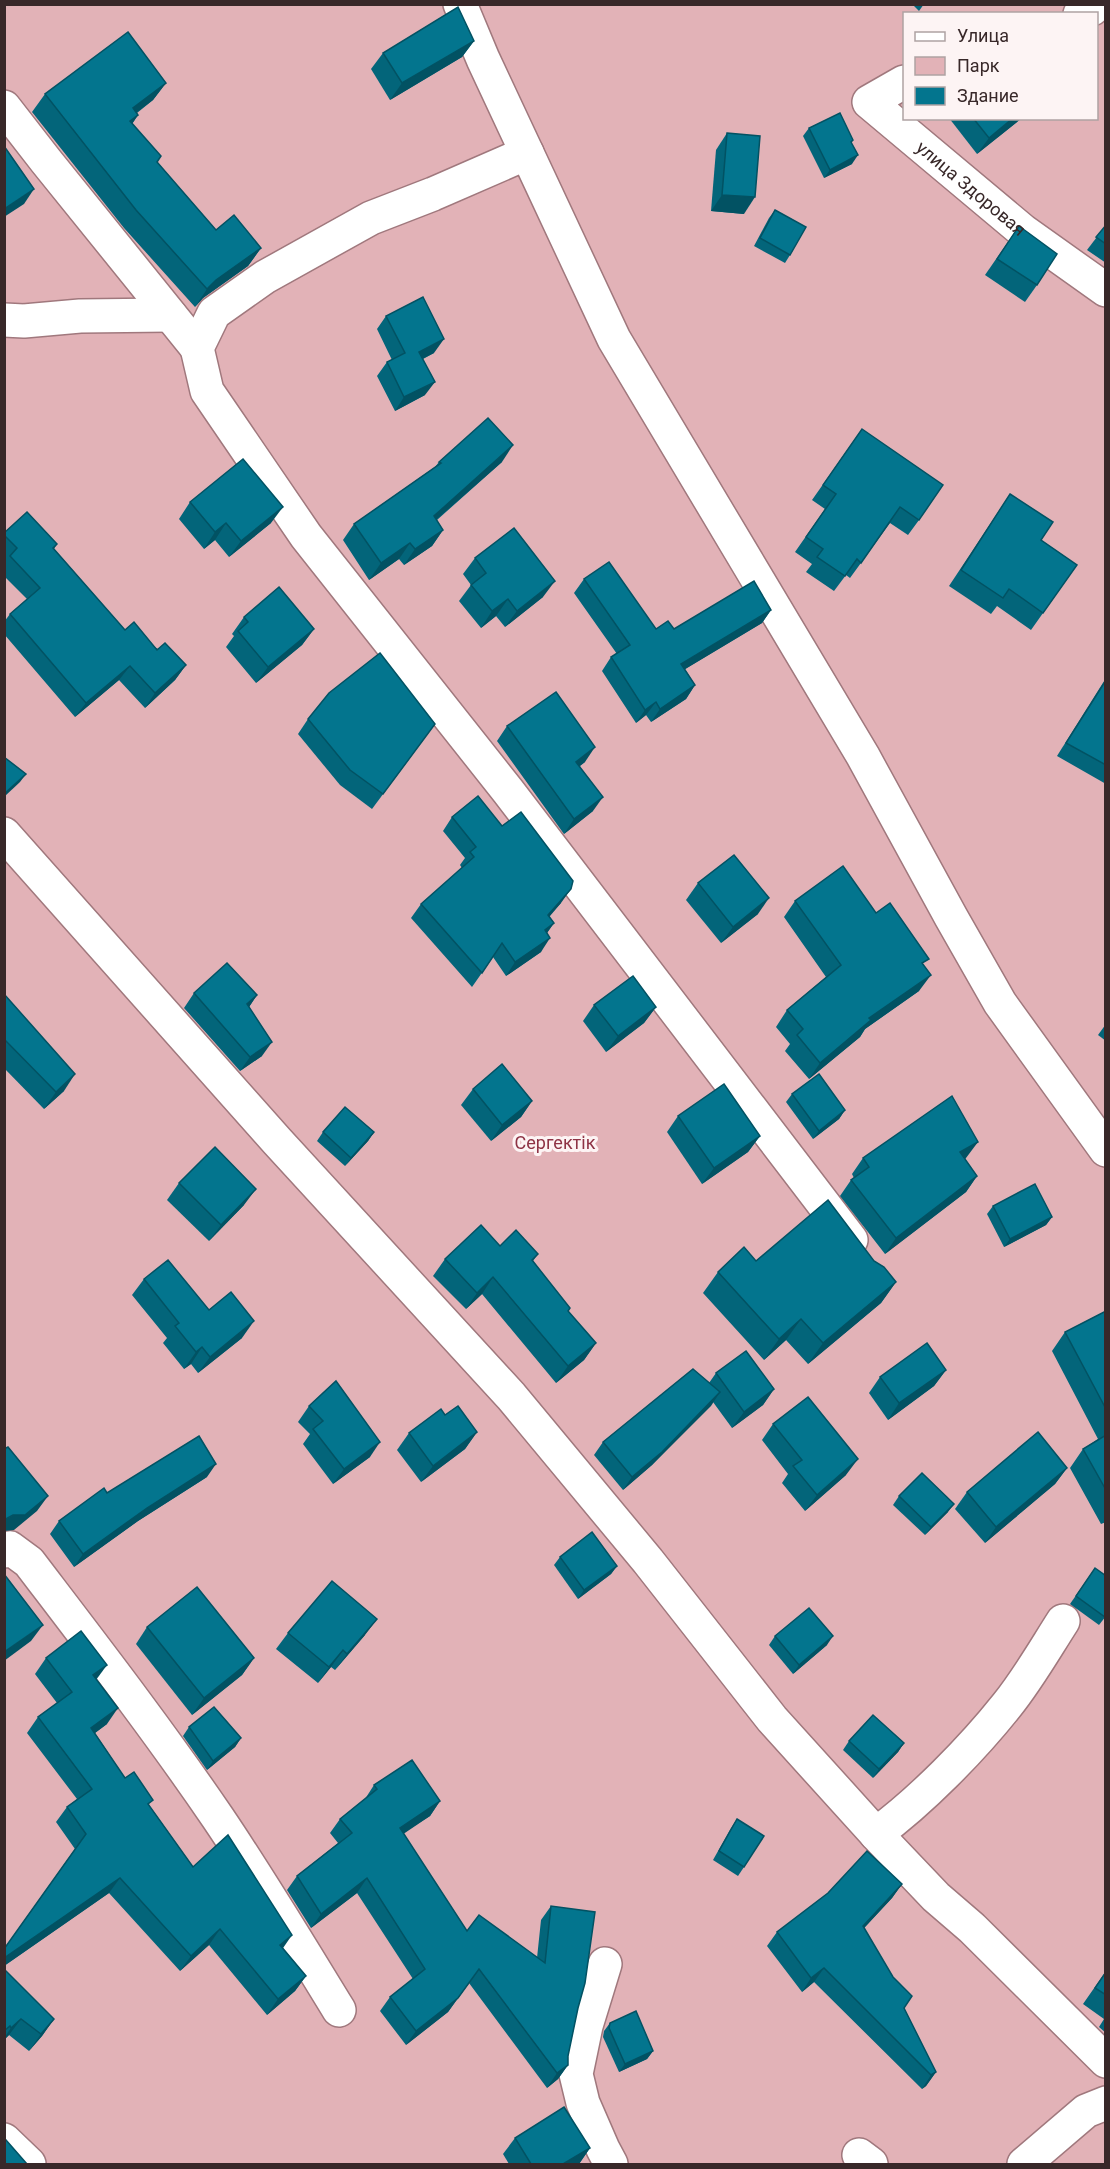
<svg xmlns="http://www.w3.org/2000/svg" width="1110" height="2169" viewBox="0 0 1110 2169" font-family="Roboto,sans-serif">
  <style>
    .green { fill: #e2b2b7; fill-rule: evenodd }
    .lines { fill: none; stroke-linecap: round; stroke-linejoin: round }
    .minor-casing { stroke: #a0787d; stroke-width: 36 }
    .minor { stroke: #fff; stroke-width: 33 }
    .wall { fill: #03657a }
    .shaded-wall { fill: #025263 }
    .building { fill: #03758e; stroke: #025263; stroke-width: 1.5 }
    .labels { text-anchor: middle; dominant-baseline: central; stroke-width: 6; stroke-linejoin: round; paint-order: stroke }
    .street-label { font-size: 18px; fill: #382829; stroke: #fdf4f4 }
    .park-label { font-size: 18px; fill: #8e3345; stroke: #fdf4f4 }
  </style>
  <rect width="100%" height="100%" fill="#fce1e4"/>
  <path class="green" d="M5 5H1105V2164H5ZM904 14H1096V118H904Z"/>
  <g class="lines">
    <g class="minor-casing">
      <g id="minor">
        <polyline points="460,4 483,59 614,339 863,756 951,917 1000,1003 1106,1150"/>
        <polyline points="1080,14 1092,9 1097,4"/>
        <path id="s1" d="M904 82 869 102 1023 231 1106 290"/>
        <polyline points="4,107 46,161 197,348"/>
        <polyline points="527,153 433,194 371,218 265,277 214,313 197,348 207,391 306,536 508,791 851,1240"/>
        <polyline points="4,320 24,321 80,316 170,315"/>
        <polyline points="4,834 277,1141 511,1396 648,1561 772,1719 876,1834 936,1897 972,1928 1106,2061"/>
        <path d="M4 1551 10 1548 29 1562C93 1646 158 1730 218 1818 260 1880 299 1945 339 2010"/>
        <path d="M876 1834C921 1801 972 1749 1007 1705 1028 1679 1045 1649 1063 1621"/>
        <polyline points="605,1964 586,2026 576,2074 583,2103 603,2149 611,2164"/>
        <polyline points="4,2140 29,2164"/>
        <polyline points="859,2155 871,2164"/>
        <polyline points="1024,2164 1086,2111 1106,2103"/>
      </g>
    </g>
    <use href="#minor" class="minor"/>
  </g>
  <g class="wall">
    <polygon points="912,4 924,4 919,11"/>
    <polygon points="474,41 462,57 390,100 371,69 383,53"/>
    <polygon points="166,83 153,100 137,113 138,115 132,124 157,162 216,230 261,248 248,266 203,298 195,307 124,228 32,112 45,94"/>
    <polygon points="949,118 1022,118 977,154"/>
    <polygon points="809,128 852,143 852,164 824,178 803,136"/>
    <polygon points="727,133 744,214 711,211 716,150"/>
    <polygon points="775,210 790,255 785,263 754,246 769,218"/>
    <polygon points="1106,225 1106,263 1087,250"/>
    <polygon points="1019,226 1037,285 1025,302 985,275"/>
    <polygon points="386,316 434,353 423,359 425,395 395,411 377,376 387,362 392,360 377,329"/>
    <polygon points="862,429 919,520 908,535 890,523 850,578 846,575 834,591 806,572 812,564 795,552 825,509 812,500"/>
    <polygon points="439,462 502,462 437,520 443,530 432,546 404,565 399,559 369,580 343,540 354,524 435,467"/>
    <polygon points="1010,494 1041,540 1077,565 1031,630 997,606 991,614 949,586"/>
    <polygon points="190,502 271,523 229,557 215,540 204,549 179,519"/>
    <polygon points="4,533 57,544 54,549 125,630 186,665 175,680 145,708 119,680 75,717 4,634 4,622 10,614 27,599 4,576 4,564 6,562 4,560"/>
    <polygon points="475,558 543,597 505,627 496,616 481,628 459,601 471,585 463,574"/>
    <polygon points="584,579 656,629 674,629 771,610 762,623 685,669 695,685 686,699 651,722 646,715 636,723 602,671 611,657 617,654 574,593"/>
    <polygon points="244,617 314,629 302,645 256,683 226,647 234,636 232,634"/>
    <polygon points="1106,678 1106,784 1057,756"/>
    <polygon points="308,719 424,739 372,809 340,785 298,734"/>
    <polygon points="507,726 585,762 580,766 593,811 564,834 497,741"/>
    <polygon points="452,817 561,903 549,916 554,923 547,933 541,952 506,976 493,957 472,987 411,918 421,904 462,868 460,865 465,858 443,831"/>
    <polygon points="698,883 758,914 721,943 686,900"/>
    <polygon points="795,901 876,913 924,965 919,991 865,1029 860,1037 809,1079 785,1051 790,1044 776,1027 787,1010 826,977 784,917"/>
    <polygon points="194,993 257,995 249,1007 262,1056 240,1071 184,1008"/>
    <polygon points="4,994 64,1091 44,1109 4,1068"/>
    <polygon points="594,1005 656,1007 644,1023 606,1052 583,1021"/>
    <polygon points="1106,1024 1106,1041 1098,1035"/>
    <polygon points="473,1089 532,1101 521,1117 491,1141 461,1105"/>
    <polygon points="792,1094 845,1110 839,1119 813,1139 786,1102"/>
    <polygon points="678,1116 760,1136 748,1152 702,1184 667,1132"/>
    <polygon points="323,1132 374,1132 368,1141 345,1166 317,1141"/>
    <polygon points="863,1158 966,1158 965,1159 977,1176 966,1192 885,1254 840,1196 851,1180 854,1178 852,1174"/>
    <polygon points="179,1183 244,1205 209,1241 167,1200"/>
    <polygon points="993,1206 1052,1217 1046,1225 1004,1247 987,1214"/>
    <polygon points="500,1246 538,1254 533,1261 568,1311 596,1343 584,1360 556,1383 482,1294 466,1309 433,1276 445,1259"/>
    <polygon points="756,1261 874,1261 896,1282 881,1303 808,1364 786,1340 764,1360 703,1293 718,1272"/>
    <polygon points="144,1279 209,1310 242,1338 198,1373 191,1364 184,1369 163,1343 167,1338 132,1295"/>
    <polygon points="1106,1311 1106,1522 1101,1524 1070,1468 1083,1449 1098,1439 1052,1351 1065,1332"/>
    <polygon points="946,1370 934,1386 888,1420 869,1393 880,1377"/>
    <polygon points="716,1373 774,1389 763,1405 732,1428 713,1402 652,1465 623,1490 594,1455 603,1442 709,1383"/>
    <polygon points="309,1406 370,1457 333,1484 303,1444 310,1434 298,1422"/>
    <polygon points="445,1415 477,1432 465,1449 421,1482 397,1450 409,1433"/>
    <polygon points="773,1424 846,1475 805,1511 782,1483 788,1474 762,1440"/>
    <polygon points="1067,1468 1055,1484 985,1543 955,1509 967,1492"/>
    <polygon points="207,1477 138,1521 74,1567 50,1534 59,1521 107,1493"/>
    <polygon points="899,1496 948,1512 925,1535 893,1505"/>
    <polygon points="560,1557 617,1566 611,1574 578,1599 554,1565"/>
    <polygon points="1095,1568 1106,1616 1099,1625 1070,1604"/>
    <polygon points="147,1627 254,1658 242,1675 192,1715 136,1644"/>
    <polygon points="288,1633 365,1635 335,1670 331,1667 318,1683 276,1649"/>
    <polygon points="775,1636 827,1645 793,1674 769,1645"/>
    <polygon points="46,1658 96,1679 107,1724 95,1733 125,1778 149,1805 193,1867 283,1948 306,1976 295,1991 267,2015 209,1945 180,1971 109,1893 4,1966 4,1949 75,1849 56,1822 67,1807 77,1799 27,1733 38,1717 57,1703 35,1674"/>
    <polygon points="189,1727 241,1738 235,1747 207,1770 183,1736"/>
    <polygon points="849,1741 904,1743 898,1752 873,1778 843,1750"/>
    <polygon points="374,1785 440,1801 430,1816 403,1833 467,1931 537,1958 541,1920 551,1906 578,2008 568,2056 568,2065 558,2079 547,2088 469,1983 448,2012 406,2045 380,2011 390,1997 413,1979 357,1893 311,1928 287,1890 297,1876 338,1843 330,1833 340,1819 365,1799"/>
    <polygon points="737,1819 744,1867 738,1876 713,1860 731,1828"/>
    <polygon points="902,1884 892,1898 864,1928 936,2072 926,2086 922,2089 814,1982 802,1992 767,1946 777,1932"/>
    <polygon points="4,1969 54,2019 42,2036 29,2051 9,2035 4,2040"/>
    <polygon points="1106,1971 1106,2033 1099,2027 1104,2019 1083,2004"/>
    <polygon points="610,2023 653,2051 647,2059 619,2072 603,2037 604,2031"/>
    <polygon points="515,2138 590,2148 579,2164 509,2164 503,2154"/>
  </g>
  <g class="shaded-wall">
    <polygon points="474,41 462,57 390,100 402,83"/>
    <polygon points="166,83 153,100 120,125 133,108"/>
    <polygon points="138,115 126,133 130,121"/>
    <polygon points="1013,118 1022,118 977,154 989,138"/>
    <polygon points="858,155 852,164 824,178 830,170"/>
    <polygon points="34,189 24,204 4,217 4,209"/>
    <polygon points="722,195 755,197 744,214 711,211"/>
    <polygon points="261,248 248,266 203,298 195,307 207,289 216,280"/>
    <polygon points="444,339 434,353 410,365 419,352"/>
    <polygon points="435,382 425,395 395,411 404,397"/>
    <polygon points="513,445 502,462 422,532 434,516"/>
    <polygon points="283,507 271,523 229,557 241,541"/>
    <polygon points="226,523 215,540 204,549 215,532"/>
    <polygon points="443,530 432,546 404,565 415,549"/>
    <polygon points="410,543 399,559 369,580 381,563"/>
    <polygon points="555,581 543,597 505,627 517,611"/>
    <polygon points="508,599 496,616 481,628 492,611"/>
    <polygon points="771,610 762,623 672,677 681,664"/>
    <polygon points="314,629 302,645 256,683 268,667"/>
    <polygon points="186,665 175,680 145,708 155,693"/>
    <polygon points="130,666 119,680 75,717 86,703"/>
    <polygon points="695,685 686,699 651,722 660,709"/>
    <polygon points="656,702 646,715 636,723 645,710"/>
    <polygon points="595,747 585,762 566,776 576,762"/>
    <polygon points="26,774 20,782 4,797 4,794"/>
    <polygon points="603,797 593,811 564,834 574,819"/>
    <polygon points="571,889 561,903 539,929 548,915"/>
    <polygon points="769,898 758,914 721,943 733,927"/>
    <polygon points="554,923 544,937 545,930"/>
    <polygon points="550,938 541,952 506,976 515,962"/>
    <polygon points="931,975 919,991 865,1029 860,1037 809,1079 820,1063 869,1018"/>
    <polygon points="257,995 247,1010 247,1004"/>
    <polygon points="656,1007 644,1023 606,1052 618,1036"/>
    <polygon points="272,1042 262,1056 240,1071 250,1057"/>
    <polygon points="75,1074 64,1091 44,1109 56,1092"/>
    <polygon points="532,1101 521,1117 491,1141 502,1125"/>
    <polygon points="845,1110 839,1119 813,1139 819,1131"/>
    <polygon points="374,1132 368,1141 345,1166 351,1158"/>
    <polygon points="760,1136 748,1152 702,1184 714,1168"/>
    <polygon points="978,1142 966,1158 949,1168 960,1152"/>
    <polygon points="977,1176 966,1192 885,1254 896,1238"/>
    <polygon points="256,1189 244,1205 209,1241 221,1225"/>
    <polygon points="1052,1217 1046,1225 1004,1247 1010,1239"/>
    <polygon points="493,1277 482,1294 466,1309 477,1293"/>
    <polygon points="896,1282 881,1303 808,1364 823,1343"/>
    <polygon points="801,1319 786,1340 764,1360 779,1339"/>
    <polygon points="254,1321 242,1338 198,1373 210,1357"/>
    <polygon points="596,1343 584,1360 556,1383 568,1366"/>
    <polygon points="202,1347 191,1364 184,1369 196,1352"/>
    <polygon points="946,1370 934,1386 888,1420 899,1403"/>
    <polygon points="774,1389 763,1405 732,1428 744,1412"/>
    <polygon points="720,1392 711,1406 652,1465 623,1490 632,1477"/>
    <polygon points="477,1432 465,1449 421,1482 433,1466"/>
    <polygon points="380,1442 370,1457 333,1484 344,1469"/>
    <polygon points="858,1459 846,1475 805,1511 817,1495"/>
    <polygon points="216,1464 207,1477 138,1521 74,1567 83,1554 147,1508"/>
    <polygon points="1067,1468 1055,1484 985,1543 996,1527"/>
    <polygon points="48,1496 37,1511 14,1530 4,1531 4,1520 6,1519"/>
    <polygon points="954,1504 948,1512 925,1535 931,1527"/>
    <polygon points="617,1566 611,1574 578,1599 584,1590"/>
    <polygon points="377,1619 365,1635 335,1670 347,1654"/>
    <polygon points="43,1625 31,1641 4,1661 4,1652"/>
    <polygon points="833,1636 827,1645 793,1674 799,1665"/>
    <polygon points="343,1650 331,1667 318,1683 329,1667"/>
    <polygon points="254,1658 242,1675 192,1715 204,1698"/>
    <polygon points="107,1665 96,1680 93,1675"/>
    <polygon points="118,1708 107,1724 80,1744 91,1728"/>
    <polygon points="241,1738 235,1747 207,1770 213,1761"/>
    <polygon points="904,1743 898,1752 873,1778 879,1769"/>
    <polygon points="440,1801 430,1816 390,1843 400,1828"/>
    <polygon points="120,1878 109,1893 4,1966 4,1958"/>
    <polygon points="367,1878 357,1893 311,1928 321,1914"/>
    <polygon points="902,1884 892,1898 853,1940 863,1926"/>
    <polygon points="220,1929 209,1945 180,1971 191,1956"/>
    <polygon points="292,1935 281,1951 280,1945"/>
    <polygon points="824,1968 814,1982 802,1992 811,1978"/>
    <polygon points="479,1969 448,2012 406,2045 416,2031"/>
    <polygon points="306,1976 295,1991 267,2015 278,1999"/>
    <polygon points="21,2019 9,2035 4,2040 4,2038 11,2028"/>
    <polygon points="54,2019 42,2036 29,2051 41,2034"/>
    <polygon points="653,2051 647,2059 619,2072 625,2064"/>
    <polygon points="568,2065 558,2079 547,2088 557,2073"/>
    <polygon points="936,2072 926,2086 922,2089 931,2075"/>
    <polygon points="590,2148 579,2164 563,2164"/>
  </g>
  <g class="building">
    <polygon points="458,7 474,41 402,83 383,53"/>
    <polygon points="128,32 166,83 133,108 138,115 130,121 161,156 157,162 216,230 234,215 261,248 216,280 207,289 136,210 45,94"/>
    <polygon points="840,113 853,140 851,142 858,155 830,170 809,128"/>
    <polygon points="973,118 1013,118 989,138"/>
    <polygon points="727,133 760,136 755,197 722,195"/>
    <polygon points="4,146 34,189 4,209"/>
    <polygon points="775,210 806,227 790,255 760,238"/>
    <polygon points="1106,225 1106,244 1096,237"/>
    <polygon points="1019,226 1057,254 1037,285 997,259"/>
    <polygon points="423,297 444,339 419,352 435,382 404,397 387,362 405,353 386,316"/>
    <polygon points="488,418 513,445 434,516 443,530 415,549 410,543 381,563 354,524 441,463 439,462"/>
    <polygon points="862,429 943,485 919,520 900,507 861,563 857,559 845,576 817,557 823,549 806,537 836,494 823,485"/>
    <polygon points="243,459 283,507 241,541 226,523 215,532 190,502"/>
    <polygon points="1010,494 1053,522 1041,540 1077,565 1043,613 1009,589 1003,598 961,570"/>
    <polygon points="27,512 57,544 53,548 125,630 134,622 157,650 165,643 186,665 155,693 130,666 86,703 10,614 40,588 10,556 17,548 4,535 4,533"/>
    <polygon points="514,528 555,581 517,611 508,599 492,611 471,585 486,573 475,558"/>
    <polygon points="609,562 656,629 668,621 674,629 754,581 771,610 681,664 695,685 660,709 656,702 645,710 611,657 630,645 584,579"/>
    <polygon points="279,587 314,629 268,667 238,631 248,622 244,617"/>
    <polygon points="380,653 435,724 383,794 350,770 308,719 329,693"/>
    <polygon points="1106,680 1106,765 1066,743"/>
    <polygon points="556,692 595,747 576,762 603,797 574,819 507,726"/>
    <polygon points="4,757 26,774 4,794"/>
    <polygon points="478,796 502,826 521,812 573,881 571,889 548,915 554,923 545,930 550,938 515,962 502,943 482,973 421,904 474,857 470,852 476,847 452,817"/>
    <polygon points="734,855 769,898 733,927 698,883"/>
    <polygon points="843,866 876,913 890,903 929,959 922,963 931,975 869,1018 871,1020 820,1063 797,1035 803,1029 787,1010 841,965 795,901"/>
    <polygon points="227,963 257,995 247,1004 272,1042 250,1057 194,993"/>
    <polygon points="633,976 656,1007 618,1036 594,1005"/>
    <polygon points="4,994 75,1074 56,1092 4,1039"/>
    <polygon points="502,1064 532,1101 502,1125 473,1089"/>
    <polygon points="819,1074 845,1110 819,1131 792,1094"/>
    <polygon points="724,1084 760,1136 714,1168 678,1116"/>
    <polygon points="952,1096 978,1142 960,1152 977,1176 896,1238 851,1180 869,1167 863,1158"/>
    <polygon points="345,1107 374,1132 351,1158 323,1132"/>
    <polygon points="215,1147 256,1189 221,1225 179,1183"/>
    <polygon points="1035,1184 1052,1217 1010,1239 993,1206"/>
    <polygon points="828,1200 874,1261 884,1267 896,1282 823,1343 801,1319 779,1339 718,1272 744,1247 756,1261"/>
    <polygon points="481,1225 500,1246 516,1230 538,1254 532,1260 570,1308 568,1311 596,1343 568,1366 493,1277 477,1293 445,1259"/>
    <polygon points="168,1260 209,1310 231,1292 254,1321 210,1357 202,1347 196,1352 175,1326 179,1323 144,1279"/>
    <polygon points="1106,1311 1106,1409 1065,1332"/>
    <polygon points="927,1343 946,1370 899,1403 880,1377"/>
    <polygon points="746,1351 774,1389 744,1412 716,1373"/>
    <polygon points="693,1369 720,1392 662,1452 632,1477 603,1442"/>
    <polygon points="336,1381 380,1442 344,1469 313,1429 323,1421 309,1406"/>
    <polygon points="808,1397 858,1459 817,1495 793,1466 802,1460 773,1424"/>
    <polygon points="458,1406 477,1432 433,1466 409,1433 441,1409 445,1415"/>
    <polygon points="1038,1432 1067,1468 996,1527 967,1492"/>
    <polygon points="1106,1435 1106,1490 1083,1449"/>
    <polygon points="199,1436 216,1464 147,1508 83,1554 59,1521 104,1488 107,1493"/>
    <polygon points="8,1447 48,1496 25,1515 13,1515 4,1520 4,1449"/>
    <polygon points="922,1473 954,1504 931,1527 899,1496"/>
    <polygon points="592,1532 617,1566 584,1590 560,1557"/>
    <polygon points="1095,1568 1106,1576 1105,1617 1076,1596"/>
    <polygon points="4,1574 43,1625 4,1652"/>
    <polygon points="332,1581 377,1619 347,1654 343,1650 329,1667 288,1633"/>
    <polygon points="197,1587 254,1658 204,1698 147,1627"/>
    <polygon points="809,1608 833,1636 799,1665 775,1636"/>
    <polygon points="81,1631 107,1665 93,1675 118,1708 91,1728 125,1778 134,1772 153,1800 148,1804 193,1867 228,1835 292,1935 280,1945 306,1976 278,1999 220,1929 191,1956 120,1878 4,1958 4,1949 86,1834 67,1807 92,1789 38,1717 72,1692 46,1658"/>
    <polygon points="214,1707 241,1738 213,1761 189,1727"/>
    <polygon points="873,1715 904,1743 879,1769 849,1741"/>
    <polygon points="412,1760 440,1801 400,1828 467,1931 479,1915 545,1963 551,1906 595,1912 585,1983 578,2008 568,2056 568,2065 557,2073 479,1969 458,1998 416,2031 390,1997 425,1969 367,1878 321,1914 297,1876 352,1833 340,1819 377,1789 374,1785"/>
    <polygon points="737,1819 764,1836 744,1867 719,1851"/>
    <polygon points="867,1851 902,1884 863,1926 893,1977 912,1996 904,2008 936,2072 931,2075 824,1968 811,1978 777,1932 828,1893"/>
    <polygon points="4,1969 54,2019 41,2034 21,2019 11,2028 10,2026 4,2031"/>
    <polygon points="1106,1972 1106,1995 1095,1988"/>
    <polygon points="636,2011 653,2051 625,2064 609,2028 610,2023"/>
    <polygon points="564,2107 590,2148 563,2164 531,2164 515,2138"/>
    <polygon points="6,2140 27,2164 4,2164 4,2141"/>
  </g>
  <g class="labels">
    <g class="street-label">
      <text stroke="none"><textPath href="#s1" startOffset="174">улица Здоровая</textPath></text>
    </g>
    <g class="park-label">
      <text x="555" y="1142">Сергектік</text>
    </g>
  </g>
  <rect width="1110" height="2169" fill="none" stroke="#382829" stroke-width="12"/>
  <rect x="903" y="12" width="195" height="108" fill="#fdf4f4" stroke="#aea2a3" stroke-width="1.5"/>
  <rect x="915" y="32" width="30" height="9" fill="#ffffff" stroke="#aea2a3" stroke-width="1.5"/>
  <text x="957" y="42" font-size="18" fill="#382829">Улица</text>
  <rect x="915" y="57" width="30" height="18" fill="#e2b2b7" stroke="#aea2a3" stroke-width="1.5"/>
  <text x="957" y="72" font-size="18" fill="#382829">Парк</text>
  <rect x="915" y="87" width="30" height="18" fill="#03758e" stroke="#aea2a3" stroke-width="1.5"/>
  <text x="957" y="102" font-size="18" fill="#382829">Здание</text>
</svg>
